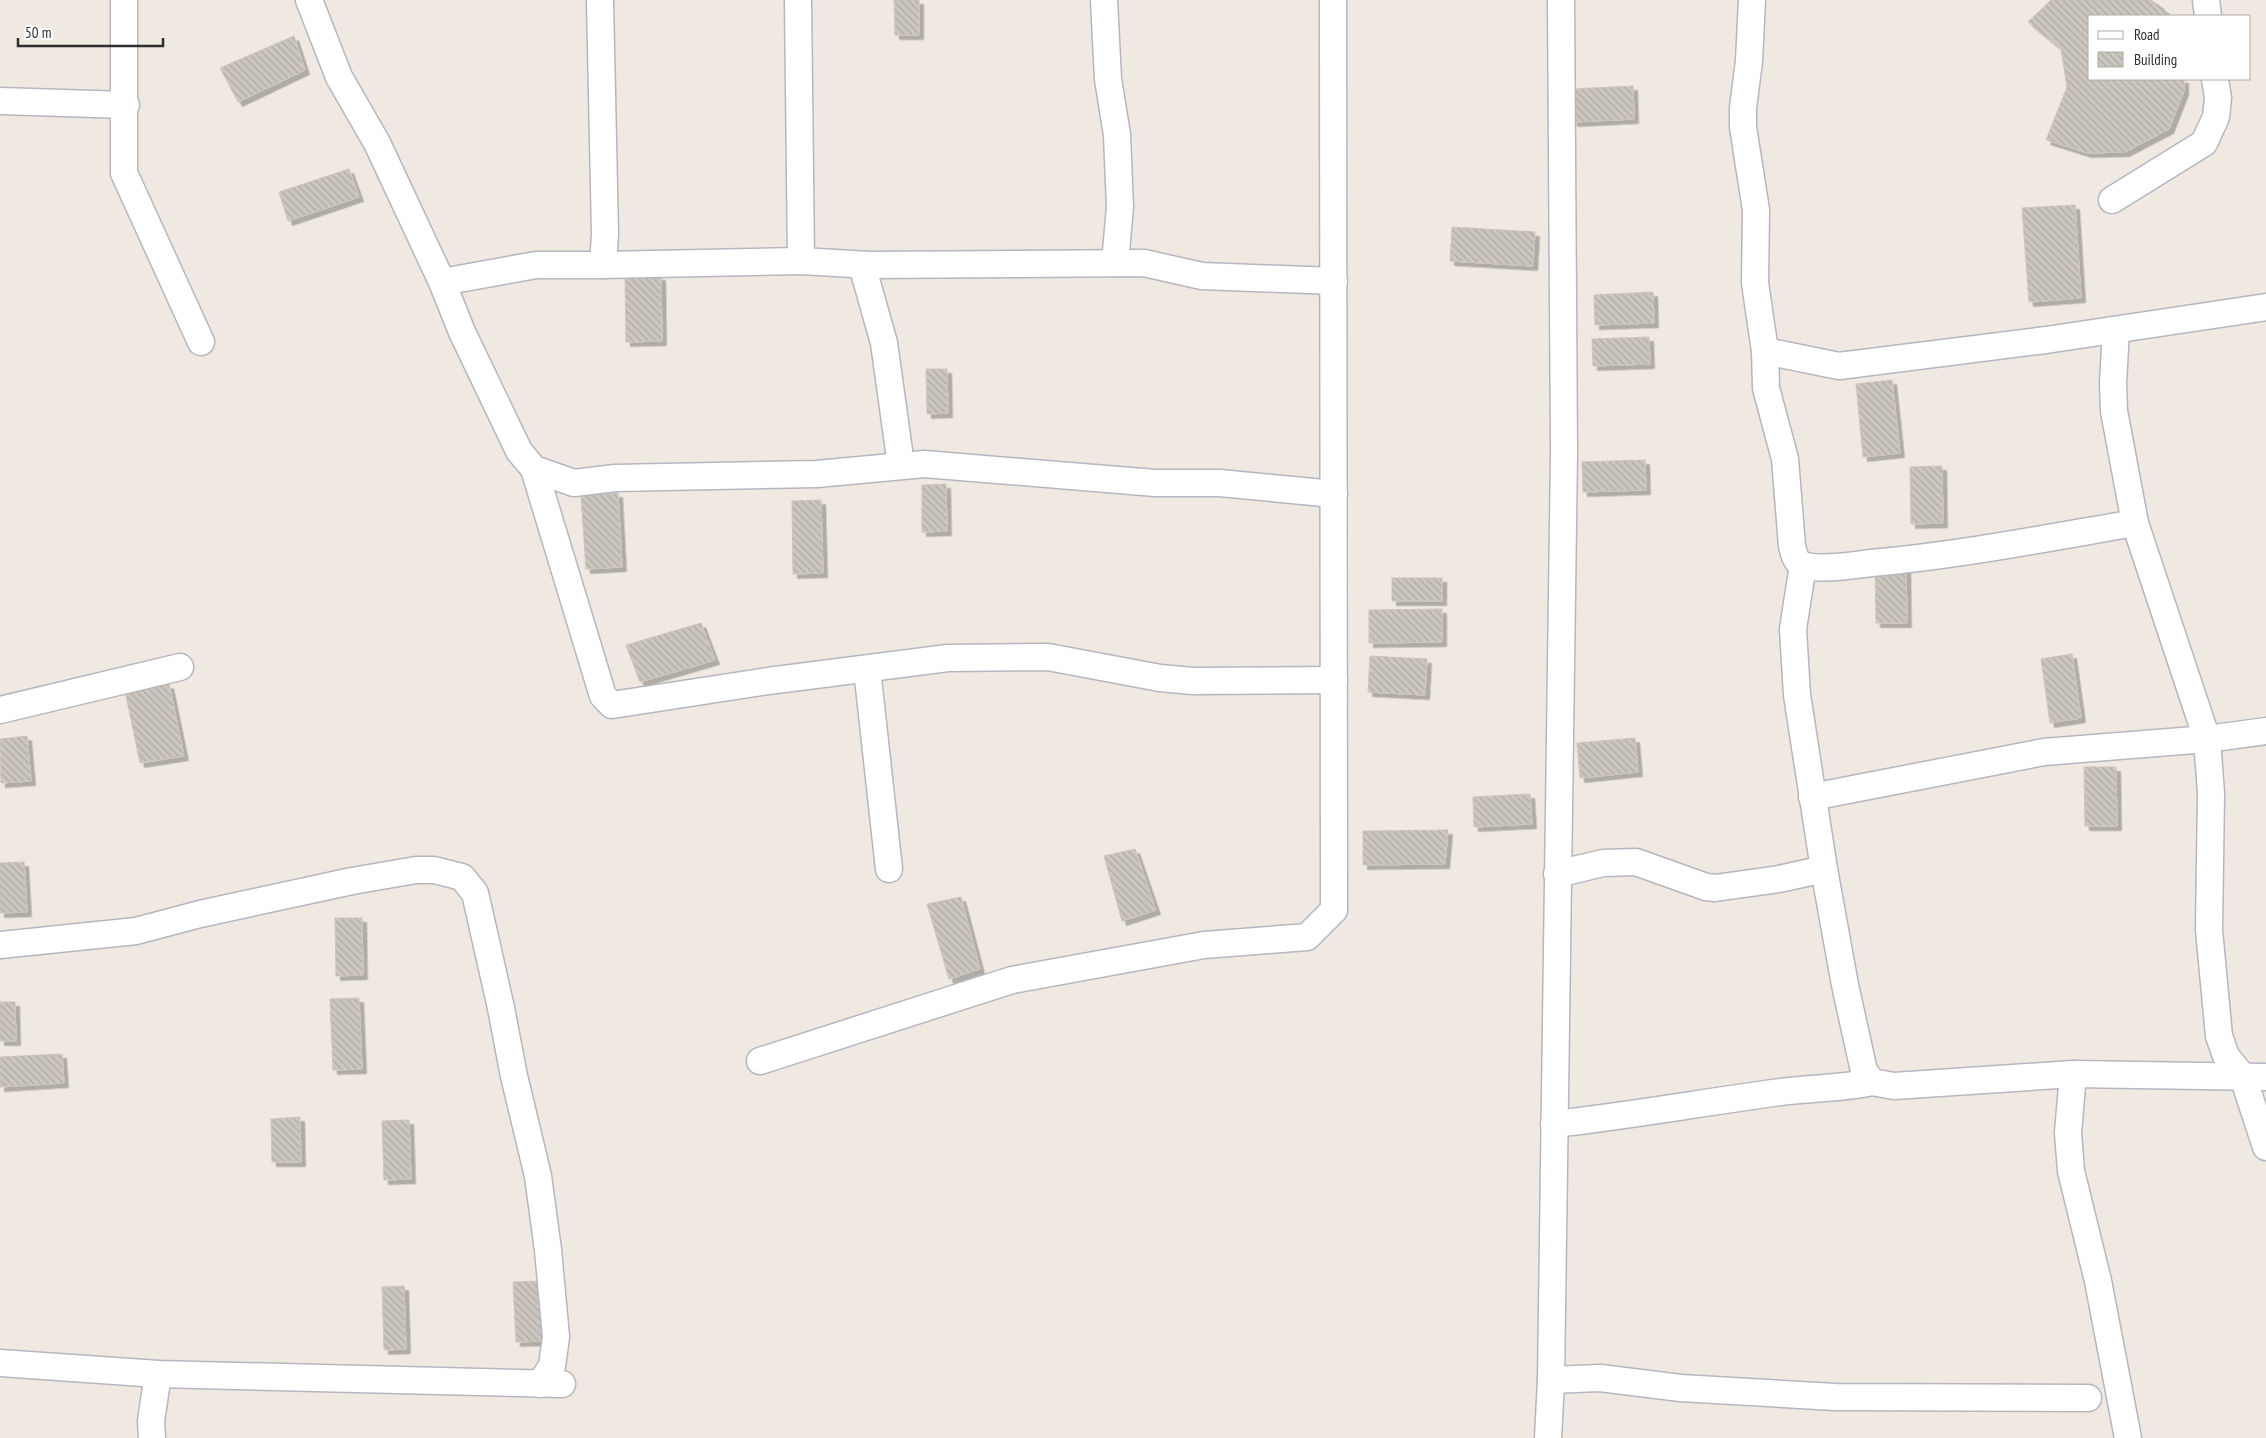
<svg xmlns="http://www.w3.org/2000/svg" width="2266" height="1438" viewBox="0 0 2266 1438" font-family="'PT Sans Narrow',sans-serif">
  <style>
    .building { fill: url(#building-back-hatch); stroke: #cbc5ba; filter: url(#shadow) }
    .lines { fill: none; stroke-linecap: round; stroke-linejoin: round }
    .minor-casing { stroke: #b4b7c1; stroke-width: 29 }
    .minor { stroke: #fff; stroke-width: 26 }
  </style>
  <defs>
    <pattern id="building-back-hatch" width="6" height="6" patternUnits="userSpaceOnUse" patternTransform="scale(1.25)"><rect width="6" height="6" fill="#cbc7bf"/><path d="M-1 5l2 2M0 0l6 6M5-1l2 2" fill="none" stroke="#afaba4"/></pattern>
    <filter id="shadow"><feDropShadow dx="4.5" dy="4.5" stdDeviation="0" flood-color="#0004"/></filter>
  </defs>
  <rect width="100%" height="100%" fill="#efe9e1"/>
  <g class="building">
    <polygon points="894,0 919,0 919,35 895,35"/>
    <polygon points="2051,0 2151,0 2164,9 2168,16 2090,16 2090,79 2184,79 2184,91 2169,129 2125,152 2087,153 2046,140 2067,87 2061,49 2028,22"/>
    <polygon points="294,36 305,70 238,102 220,68"/>
    <polygon points="1633,86 1634,119 1573,122 1571,89"/>
    <polygon points="349,169 359,197 288,221 279,192"/>
    <polygon points="2075,205 2081,298 2029,302 2022,208"/>
    <polygon points="1452,227 1535,232 1533,266 1450,261"/>
    <polygon points="625,276 661,276 662,341 626,342"/>
    <polygon points="1653,292 1654,323 1595,325 1594,295"/>
    <polygon points="1649,337 1650,364 1593,366 1592,339"/>
    <polygon points="926,369 947,369 948,413 927,414"/>
    <polygon points="1892,380 1900,453 1863,457 1856,384"/>
    <polygon points="1645,460 1646,490 1583,492 1582,462"/>
    <polygon points="1942,466 1943,523 1911,524 1910,467"/>
    <polygon points="946,484 947,531 922,532 922,485"/>
    <polygon points="618,493 622,567 586,569 581,496"/>
    <polygon points="821,500 823,573 793,574 792,501"/>
    <polygon points="1875,564 1906,564 1907,623 1876,623"/>
    <rect x="1392" y="578" width="50" height="23"/>
    <polygon points="1442,609 1442,642 1369,643 1369,610"/>
    <polygon points="701,623 715,660 640,682 626,645"/>
    <polygon points="2072,654 2081,718 2050,723 2041,659"/>
    <polygon points="1370,656 1427,659 1425,695 1368,692"/>
    <polygon points="169,684 184,756 140,763 125,691"/>
    <polygon points="27,736 31,781 1,783 0,739"/>
    <polygon points="1635,738 1638,772 1580,778 1577,743"/>
    <polygon points="2084,767 2116,767 2117,826 2085,826"/>
    <polygon points="1530,794 1532,824 1474,827 1473,797"/>
    <polygon points="1448,830 1445,864 1363,865 1363,831"/>
    <polygon points="1135,849 1156,910 1122,921 1104,856"/>
    <polygon points="24,862 27,912 0,913 0,863"/>
    <polygon points="961,897 980,969 949,979 927,904"/>
    <polygon points="335,918 362,918 363,975 336,976"/>
    <polygon points="359,998 362,1069 333,1070 330,999"/>
    <polygon points="0,1002 15,1002 16,1041 0,1041"/>
    <polygon points="62,1054 64,1083 0,1087 0,1057"/>
    <polygon points="300,1117 301,1162 272,1162 271,1119"/>
    <polygon points="409,1120 411,1179 384,1180 382,1121"/>
    <polygon points="541,1281 544,1341 516,1342 513,1282"/>
    <polygon points="404,1286 406,1349 384,1350 382,1287"/>
  </g>
  <g class="lines">
    <g class="minor-casing">
      <g id="minor">
        <polyline points="124,0 124,173 201,342"/>
        <polyline points="309,0 339,77 377,143 442,282"/>
        <polyline points="600,0 605,234 603,265 536,265 442,282 462,332 519,451 534,469 574,483 615,478 817,474 924,464 1155,483 1220,483 1334,494"/>
        <polyline points="798,0 801,261"/>
        <polyline points="1104,0 1108,79 1117,135 1120,207 1115,263"/>
        <polyline points="1752,0 1749,61 1743,108 1743,127 1756,210 1755,283 1765,351 1839,366 2046,340 2266,307"/>
        <polyline points="2206,0 2208,16"/>
        <polyline points="0,101 126,105"/>
        <polyline points="2112,200 2204,143 2216,117 2218,98 2215,79"/>
        <polyline points="603,265 801,261 869,265 1144,263 1202,276 1334,281"/>
        <polyline points="862,265 884,343 901,465"/>
        <polyline points="2116,330 2113,383 2114,411 2135,523 2207,739 2211,793 2209,930 2219,1036 2226,1056 2243,1077 2266,1147"/>
        <path d="M1765 351 1766 388 1785 459 1792 546C1794 553 1795 562 1803 565 1819 571 1854 565 1871 563 1960 555 2047 538 2135 523"/>
        <polyline points="534,469 603,696 612,705 768,681 948,658 1048,657 1160,678 1193,681 1334,680"/>
        <polyline points="1803,565 1793,629 1797,695 1824,869 1845,985 1864,1071 1872,1082 1894,1086 2073,1074"/>
        <polyline points="867,669 889,869"/>
        <polyline points="0,710 180,667"/>
        <polyline points="1812,797 2044,752 2207,739 2266,731"/>
        <polyline points="1557,874 1603,863 1636,862 1706,887 1715,888 1779,879 1824,869"/>
        <polyline points="0,945 136,931 200,914 352,881 416,870 434,870 462,877 475,893 501,1008 514,1076 538,1176 548,1250 556,1337 552,1366 540,1384"/>
        <polyline points="760,1061 1012,980 1204,945 1307,937 1334,910 1333,0"/>
        <path d="M1554 1124C1627 1116 1700 1103 1773 1093 1806 1088 1840 1089 1872 1082"/>
        <polyline points="0,1363 158,1374 562,1384"/>
        <polyline points="1551,1380 1600,1378 1681,1388 1835,1397 2088,1398"/>
        <polyline points="152,1438 151,1421 158,1374"/>
        <polyline points="1548,1438 1551,1380 1564,452 1561,0"/>
        <polyline points="2128,1438 2098,1281 2071,1171 2068,1133 2073,1074 2266,1077"/>
      </g>
    </g>
    <use href="#minor" class="minor"/>
  </g>
  <rect x="2088" y="15" width="162" height="65" fill="#ffffff" stroke="#ababab"/>
  <rect x="2098" y="31" width="25" height="8" fill="#ffffff" stroke="#ababab"/>
  <text x="2134" y="40" font-size="15" fill="#2e2e2e">Road</text>
  <rect x="2098" y="52" width="25" height="15" fill="url(#building-back-hatch)" stroke="#ababab"/>
  <text x="2134" y="65" font-size="15" fill="#2e2e2e">Building</text>
  <path d="M18 38v8h145v-8" fill="none" stroke="#2e2e2e" stroke-width="2.5"/>
  <text x="25" y="38" font-size="15" fill="#2e2e2e" stroke="#ffffff" stroke-width="4" paint-order="stroke">50 m</text>
</svg>
